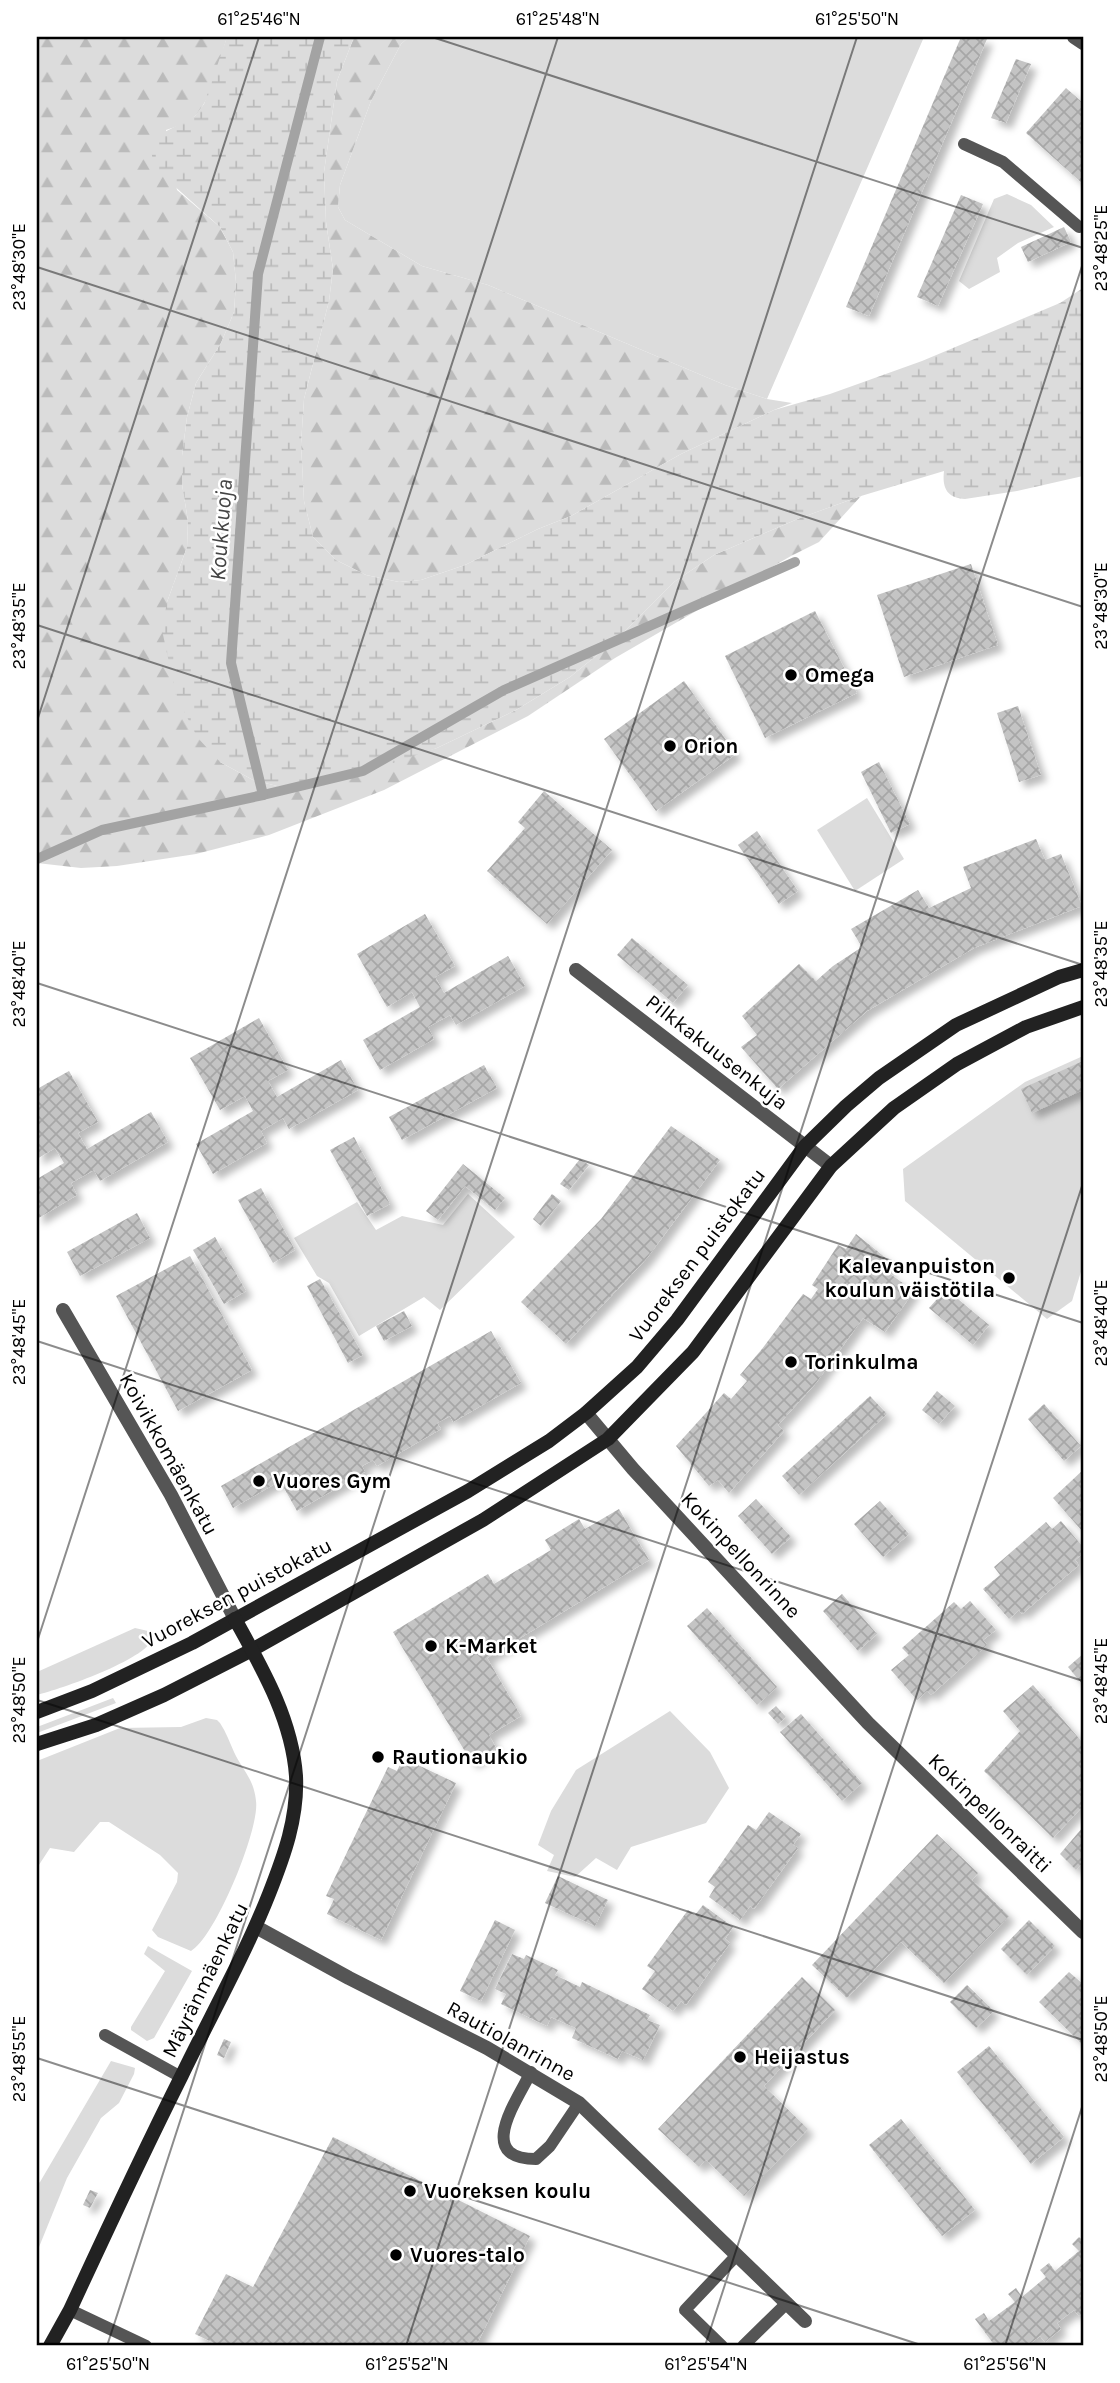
<svg xmlns="http://www.w3.org/2000/svg" width="1120" height="2383" viewBox="0 0 1120 2383" font-family="Karla,sans-serif">
  <style>
    .green { fill: #dcdcdc }
    .forest { fill: url(#forest-firs) }
    .wetland { fill: url(#wetland-marsh) }
    .lines { fill: none; stroke-linecap: round; stroke-linejoin: round }
    .stream { stroke: #a3a3a3; stroke-width: 10 }
    .building { fill: url(#building-cross-hatch); filter: url(#shadow) }
    .lane { stroke: #555; stroke-width: 12 }
    .street { stroke: #555; stroke-width: 14 }
    .secondary { stroke: #222; stroke-width: 14 }
    .ticks { fill: none; stroke: #000; stroke-width: 2; stroke-opacity: 0.45 }
    .poi-dot { fill: #000; stroke: #fff; stroke-width: 2.5 }
    .labels { text-anchor: middle; dominant-baseline: central; stroke-width: 5; stroke-linejoin: round; paint-order: stroke }
    .poi-label { font-size: 21px; font-weight: bold; fill: #000; stroke: #fff; text-anchor: start }
    .street-label { font-size: 21px; fill: #000; stroke: #fff }
    .water-label { font-size: 23px; font-style: italic; fill: #444; stroke: #fff }
    .neatline { fill: none; stroke: #000; stroke-width: 2.5 }
    .ticks-label { font-size: 18px; text-anchor: middle; fill: #000 }
  </style>
  <defs>
    <pattern id="forest-firs" width="22" height="20" patternUnits="userSpaceOnUse" patternTransform="scale(1.75)"><rect width="22" height="20" fill="#dcdcdc"/><path d="M5 1l3.5 6h-7zM16 11l3.5 6h-7z" fill="#bbb"/></pattern>
    <pattern id="wetland-marsh" width="20" height="14" patternUnits="userSpaceOnUse" patternTransform="scale(1.75)"><rect width="20" height="14" fill="#dcdcdc"/><path d="M1 5h8M5 5V1M11 12h8M15 12V8" fill="none" stroke="#bbb"/></pattern>
    <pattern id="building-cross-hatch" width="8" height="8" patternUnits="userSpaceOnUse" patternTransform="scale(1.75)"><rect width="8" height="8" fill="#c4c4c4"/><path d="M0 0l8 8M0 8l8-8" fill="none" stroke="#a7a7a7"/></pattern>
    <filter id="shadow"><feDropShadow dx="6" dy="6" stdDeviation="3.5" flood-color="#0004"/></filter>
  </defs>
  <rect width="100%" height="100%" fill="#fff"/>
  <g class="green">
    <polygon points="409,37 924,37 767,399 725,385 488,285 422,266 345,220 338,207 340,185 371,101 401,44"/>
    <polygon points="1007,194 1031,205 1054,227 1018,243 997,258 1000,272 969,289 959,281 994,199"/>
    <polygon points="867,798 904,859 855,891 817,830"/>
    <polygon points="1083,1056 1083,1265 1072,1301 1047,1319 905,1201 903,1169 1025,1082"/>
    <polygon points="468,1194 515,1237 440,1310 424,1297 359,1336 329,1283 317,1276 294,1238 357,1202 376,1230 402,1216 443,1225"/>
    <path d="M135 1628 148 1631 153 1638C146 1660 60 1689 37 1695V1672Z"/>
    <polygon points="113,1698 116,1703 37,1733 37,1727"/>
    <polygon points="670,1711 710,1752 729,1788 706,1823 631,1847 617,1870 596,1858 575,1877 547,1871 554,1855 538,1845 551,1811 576,1770"/>
    <path d="M206 1718 217 1720 220 1723C226 1732 230 1743 234 1752 243 1771 254 1779 256 1801 260 1829 215 1938 191 1951L158 1937 152 1930 177 1882 178 1873 160 1855 109 1822H100L74 1852 50 1848 37 1868V1761L120 1728 181 1727Z"/>
    <polygon points="148,1946 192,1971 154,2038 147,2041 131,2030 131,2027 165,1971 144,1954"/>
    <polygon points="111,2061 132,2067 135,2068 134,2074 119,2103 101,2118 67,2178 37,2252 37,2184 40,2182"/>
  </g>
  <g class="forest">
    <path d="M37 37H227C220 59 212 98 196 115 188 123 176 127 166 130L177 190 220 227 233 252 236 282 234 312 221 343 196 383 187 417 182 456V484L188 521 187 547 167 602 220 762 253 780 285 788 437 748 516 710 570 677 617 639 674 582 714 555 800 518 861 496 819 542 791 556 615 658 528 716 384 790 269 835 196 854 117 866 81 868 37 863Z"/>
    <polygon points="354,37 409,37 401,44 371,101 340,185 338,207 345,220 422,266 488,285 725,385 767,399 792,403 774,410 681,454 571,516 538,529 465,565 421,580 399,582 366,575 336,560 313,537 304,501 301,444 304,399 329,301 333,269 326,222 324,172 337,81"/>
  </g>
  <path class="wetland" d="M227 37H354L337 81 324 172 326 222 333 269 329 301 304 399 301 444 304 501 313 537 336 560 366 575 399 582 421 580 465 565 538 529 571 516 681 454 774 410 830 394 922 361 1060 303 1083 288V476L1017 491 965 499C947 498 942 488 944 471L861 496 800 518 714 555 674 582 617 639 570 677 516 710 437 748 328 785 285 788 253 780 220 762 197 737 176 695 162 630 167 602 187 547 188 521 182 484V456L187 417 196 383 221 343 234 312 236 282 233 252 220 227 162 175 153 161 151 150 157 136 195 116 204 104Z"/>
  <g class="lines">
    <g class="stream">
      <polyline points="263,795 363,771 504,690 795,562"/>
      <polyline points="37,859 102,830 263,795 231,663 258,274 320,37"/>
    </g>
  </g>
  <g class="building">
    <polygon points="961,37 987,39 869,316 846,307"/>
    <polygon points="1016,59 1031,64 1006,123 991,118"/>
    <polygon points="1066,88 1083,103 1083,184 1026,133"/>
    <polygon points="961,195 983,204 938,306 917,297"/>
    <polygon points="1064,227 1071,242 1028,262 1021,247"/>
    <polygon points="971,564 998,645 904,677 877,595"/>
    <polygon points="815,611 857,693 765,738 725,656"/>
    <polygon points="684,681 736,754 656,811 604,739"/>
    <polygon points="1018,706 1041,775 1019,782 997,713"/>
    <polygon points="879,762 910,824 891,833 861,772"/>
    <polygon points="544,791 612,850 547,924 487,871 525,828 518,822"/>
    <polygon points="757,831 798,891 779,904 738,845"/>
    <polygon points="1036,839 1045,860 1061,854 1082,906 974,948 867,1011 778,1089 741,1047 757,1035 742,1016 799,964 816,981 833,966 862,947 851,929 918,890 929,908 971,888 963,867"/>
    <polygon points="425,914 455,966 435,977 444,993 508,956 525,986 456,1025 450,1015 428,1027 434,1039 380,1070 363,1040 420,1007 412,992 387,1007 357,954"/>
    <polygon points="632,938 688,985 673,1003 617,955"/>
    <polygon points="259,1018 288,1070 268,1081 277,1097 341,1060 358,1090 289,1129 283,1118 261,1131 267,1143 213,1174 196,1144 253,1111 245,1096 220,1110 190,1058"/>
    <polygon points="1083,1061 1083,1090 1032,1113 1021,1089"/>
    <polygon points="484,1065 497,1088 402,1140 389,1117"/>
    <polygon points="69,1071 98,1122 78,1133 87,1149 151,1112 168,1142 100,1181 94,1170 71,1183 77,1195 37,1219 37,1179 64,1163 55,1148 37,1159 37,1089"/>
    <polygon points="671,1126 720,1160 647,1258 566,1344 521,1302 601,1219"/>
    <polygon points="354,1137 390,1204 367,1216 330,1150"/>
    <polygon points="580,1159 589,1165 569,1190 560,1184"/>
    <polygon points="463,1164 505,1198 495,1210 465,1186 438,1220 426,1211"/>
    <polygon points="261,1188 295,1250 273,1263 238,1200"/>
    <polygon points="552,1194 561,1201 541,1226 533,1219"/>
    <polygon points="137,1213 150,1238 80,1276 67,1252"/>
    <polygon points="856,1234 892,1263 886,1271 914,1291 885,1332 863,1318 816,1383 778,1425 784,1431 729,1493 718,1480 709,1486 676,1446 724,1393 731,1399 747,1381 740,1375 762,1349 803,1294 811,1299 818,1289 812,1285 838,1245 846,1249"/>
    <polygon points="215,1237 246,1291 224,1304 193,1250"/>
    <polygon points="190,1256 252,1370 178,1411 116,1296"/>
    <polygon points="320,1279 363,1355 348,1363 307,1286"/>
    <polygon points="946,1289 989,1325 973,1345 929,1308"/>
    <polygon points="404,1311 412,1326 384,1341 376,1326"/>
    <polygon points="491,1331 521,1383 453,1422 450,1416 437,1423 441,1429 377,1466 373,1460 362,1466 365,1472 297,1511 280,1481 233,1508 221,1486"/>
    <polygon points="937,1391 955,1406 939,1424 922,1410"/>
    <polygon points="870,1396 887,1414 799,1495 782,1476"/>
    <polygon points="1044,1404 1081,1446 1064,1461 1028,1419"/>
    <polygon points="1083,1470 1083,1532 1053,1498"/>
    <polygon points="756,1499 791,1537 772,1554 738,1516"/>
    <polygon points="880,1501 909,1534 883,1557 854,1524"/>
    <polygon points="619,1509 649,1560 487,1658 521,1716 489,1735 496,1748 472,1763 393,1632 488,1574 494,1584 551,1550 545,1540 579,1519 585,1529"/>
    <polygon points="1061,1521 1083,1547 1083,1553 1075,1560 1079,1565 1022,1614 1019,1610 1009,1619 983,1589 1000,1575 994,1567 1046,1522 1052,1529"/>
    <polygon points="842,1594 877,1634 858,1651 823,1611"/>
    <polygon points="970,1601 996,1630 983,1640 987,1645 931,1695 927,1691 917,1700 891,1670 909,1655 902,1648 954,1602 961,1609"/>
    <polygon points="707,1608 777,1687 757,1705 687,1626"/>
    <polygon points="1083,1654 1083,1685 1068,1667"/>
    <polygon points="1033,1685 1083,1743 1083,1806 1053,1838 984,1771 1020,1731 1003,1711"/>
    <polygon points="776,1706 786,1717 778,1724 768,1713"/>
    <polygon points="801,1714 862,1783 842,1801 780,1732"/>
    <polygon points="403,1758 456,1783 381,1940 327,1914 334,1899 326,1896 388,1767 397,1771"/>
    <polygon points="769,1812 801,1834 793,1845 798,1848 754,1909 750,1906 740,1920 709,1897 715,1887 708,1882 748,1825 756,1830"/>
    <polygon points="1083,1827 1083,1863 1076,1870 1060,1854"/>
    <polygon points="937,1834 978,1873 972,1880 1009,1916 944,1983 901,1942 847,1998 812,1965"/>
    <polygon points="558,1876 608,1900 595,1926 545,1903"/>
    <polygon points="703,1905 733,1927 725,1939 730,1943 686,2005 681,2001 673,2011 642,1989 655,1971 647,1966 688,1910 695,1915"/>
    <polygon points="495,1920 515,1930 481,2001 460,1991"/>
    <polygon points="1029,1920 1055,1946 1027,1975 1001,1949"/>
    <polygon points="512,1954 524,1959 526,1955 558,1970 555,1975 580,1987 582,1982 650,2015 647,2020 660,2025 643,2060 622,2051 618,2059 572,2038 576,2028 551,2017 547,2026 501,2004 506,1994 495,1989"/>
    <polygon points="1069,1972 1083,1984 1083,2045 1039,2002"/>
    <polygon points="802,1977 835,2010 764,2086 808,2129 744,2196 706,2160 699,2167 658,2129"/>
    <polygon points="967,1985 994,2011 976,2028 950,2002"/>
    <polygon points="224,2039 231,2042 224,2058 217,2055"/>
    <polygon points="989,2046 1064,2137 1031,2164 957,2072"/>
    <polygon points="901,2119 975,2210 942,2236 869,2145"/>
    <polygon points="333,2137 530,2236 476,2346 220,2346 195,2334 226,2274 253,2287"/>
    <polygon points="90,2190 98,2193 90,2208 83,2205"/>
    <polygon points="1079,2237 1083,2241 1083,2313 1079,2316 1074,2310 1057,2323 1061,2329 1045,2342 1040,2336 1027,2346 995,2346 975,2319 984,2313 989,2321 1015,2302 1008,2294 1016,2288 1022,2297 1046,2277 1040,2270 1049,2263 1055,2271 1079,2251 1072,2244"/>
  </g>
  <g class="lines">
    <g class="lane">
      <polyline points="964,144 1003,162 1079,227"/>
      <polyline points="105,2035 181,2077"/>
      <path d="M531 2072C516 2102 475 2159 536 2159L550 2146 579 2103"/>
      <polyline points="70,2310 146,2346"/>
      <polyline points="722,2346 685,2310 737,2255"/>
      <polyline points="743,2346 787,2303"/>
    </g>
    <g class="street">
      <polyline points="1074,37 1083,43"/>
      <polyline points="576,970 831,1166"/>
      <polyline points="63,1310 171,1495 235,1619"/>
      <polyline points="586,1413 633,1469 868,1723 1083,1932"/>
      <polyline points="256,1927 349,1978 487,2048 579,2103 805,2321"/>
    </g>
    <g class="secondary">
      <polyline points="37,1712 92,1691 192,1643 468,1491 549,1441 586,1413 637,1367 677,1320 805,1146 846,1106 879,1078 956,1025 1059,977 1083,970"/>
      <polyline points="37,1744 96,1725 164,1695 252,1650 483,1520 608,1439 693,1352 831,1166 894,1108 957,1064 1026,1027 1083,1007"/>
      <path d="M50 2346 70 2310C106 2232 143 2153 182 2075 211 2015 244 1957 269 1894 284 1856 298 1818 296 1776 292 1719 262 1668 235 1619"/>
    </g>
  </g>
  <path class="ticks" d="M432 37 1083 248M37 267 1083 607M37 625 1083 965M37 721 259 37M37 983 1083 1323M37 1341 1083 1681M37 1642 558 37M37 1700 1083 2040M37 2058 924 2346M107 2346 857 37M406 2346 1083 263M705 2346 1083 1183M1005 2346 1083 2104"/>
  <g class="poi-dot">
    <circle cx="791" cy="675" r="7"/>
    <circle cx="670" cy="746" r="7"/>
    <circle cx="1009" cy="1278" r="7"/>
    <circle cx="791" cy="1362" r="7"/>
    <circle cx="259" cy="1481" r="7"/>
    <circle cx="431" cy="1646" r="7"/>
    <circle cx="378" cy="1757" r="7"/>
    <circle cx="740" cy="2057" r="7"/>
    <circle cx="410" cy="2191" r="7"/>
    <circle cx="396" cy="2255" r="7"/>
  </g>
  <g class="labels">
    <g class="poi-label">
      <text x="805" y="675">Omega</text>
      <text x="684" y="746">Orion</text>
      <text x="995" y="1266" text-anchor="end">Kalevanpuiston<tspan x="995" dy="24">koulun väistötila</tspan></text>
      <text x="805" y="1362">Torinkulma</text>
      <text x="273" y="1481">Vuores Gym</text>
      <text x="445" y="1646">K-Market</text>
      <text x="392" y="1757">Rautionaukio</text>
      <text x="754" y="2057">Heijastus</text>
      <text x="424" y="2191">Vuoreksen koulu</text>
      <text x="410" y="2255">Vuores-talo</text>
    </g>
    <g class="street-label">
      <text transform="translate(717 1052) rotate(38)">Pilkkakuusenkuja</text>
      <text transform="translate(697 1255) rotate(-53)">Vuoreksen puistokatu</text>
      <text transform="translate(169 1454) rotate(61)">Koivikkomäenkatu</text>
      <text transform="translate(741 1555) rotate(47)">Kokinpellonrinne</text>
      <text transform="translate(237 1593) rotate(-28)">Vuoreksen puistokatu</text>
      <text transform="translate(990 1813) rotate(44)">Kokinpellonraitti</text>
      <text transform="translate(205 1980) rotate(-64)">Mäyränmäenkatu</text>
      <text transform="translate(511 2041) rotate(29)">Rautiolanrinne</text>
    </g>
    <g class="water-label">
      <text transform="translate(221 530) rotate(-86)">Koukkuoja</text>
    </g>
  </g>
  <rect width="1120" height="2383" fill="none" stroke="#ffffff" stroke-width="77"/>
  <rect x="38" y="38" width="1044" height="2306" class="neatline"/>
  <g class="ticks-label">
    <text x="259" y="25">61°25'46"N</text>
    <text x="558" y="25">61°25'48"N</text>
    <text x="857" y="25">61°25'50"N</text>
    <text transform="translate(1101 248) rotate(-90)" y="6">23°48'25"E</text>
    <text transform="translate(19 267) rotate(-90)" y="6">23°48'30"E</text>
    <text transform="translate(1101 606) rotate(-90)" y="6">23°48'30"E</text>
    <text transform="translate(19 626) rotate(-90)" y="6">23°48'35"E</text>
    <text transform="translate(1101 964) rotate(-90)" y="6">23°48'35"E</text>
    <text transform="translate(19 984) rotate(-90)" y="6">23°48'40"E</text>
    <text transform="translate(1101 1323) rotate(-90)" y="6">23°48'40"E</text>
    <text transform="translate(19 1342) rotate(-90)" y="6">23°48'45"E</text>
    <text transform="translate(1101 1681) rotate(-90)" y="6">23°48'45"E</text>
    <text transform="translate(19 1700) rotate(-90)" y="6">23°48'50"E</text>
    <text transform="translate(1101 2039) rotate(-90)" y="6">23°48'50"E</text>
    <text transform="translate(19 2059) rotate(-90)" y="6">23°48'55"E</text>
    <text x="108" y="2370">61°25'50"N</text>
    <text x="407" y="2370">61°25'52"N</text>
    <text x="706" y="2370">61°25'54"N</text>
    <text x="1005" y="2370">61°25'56"N</text>
  </g>
</svg>
